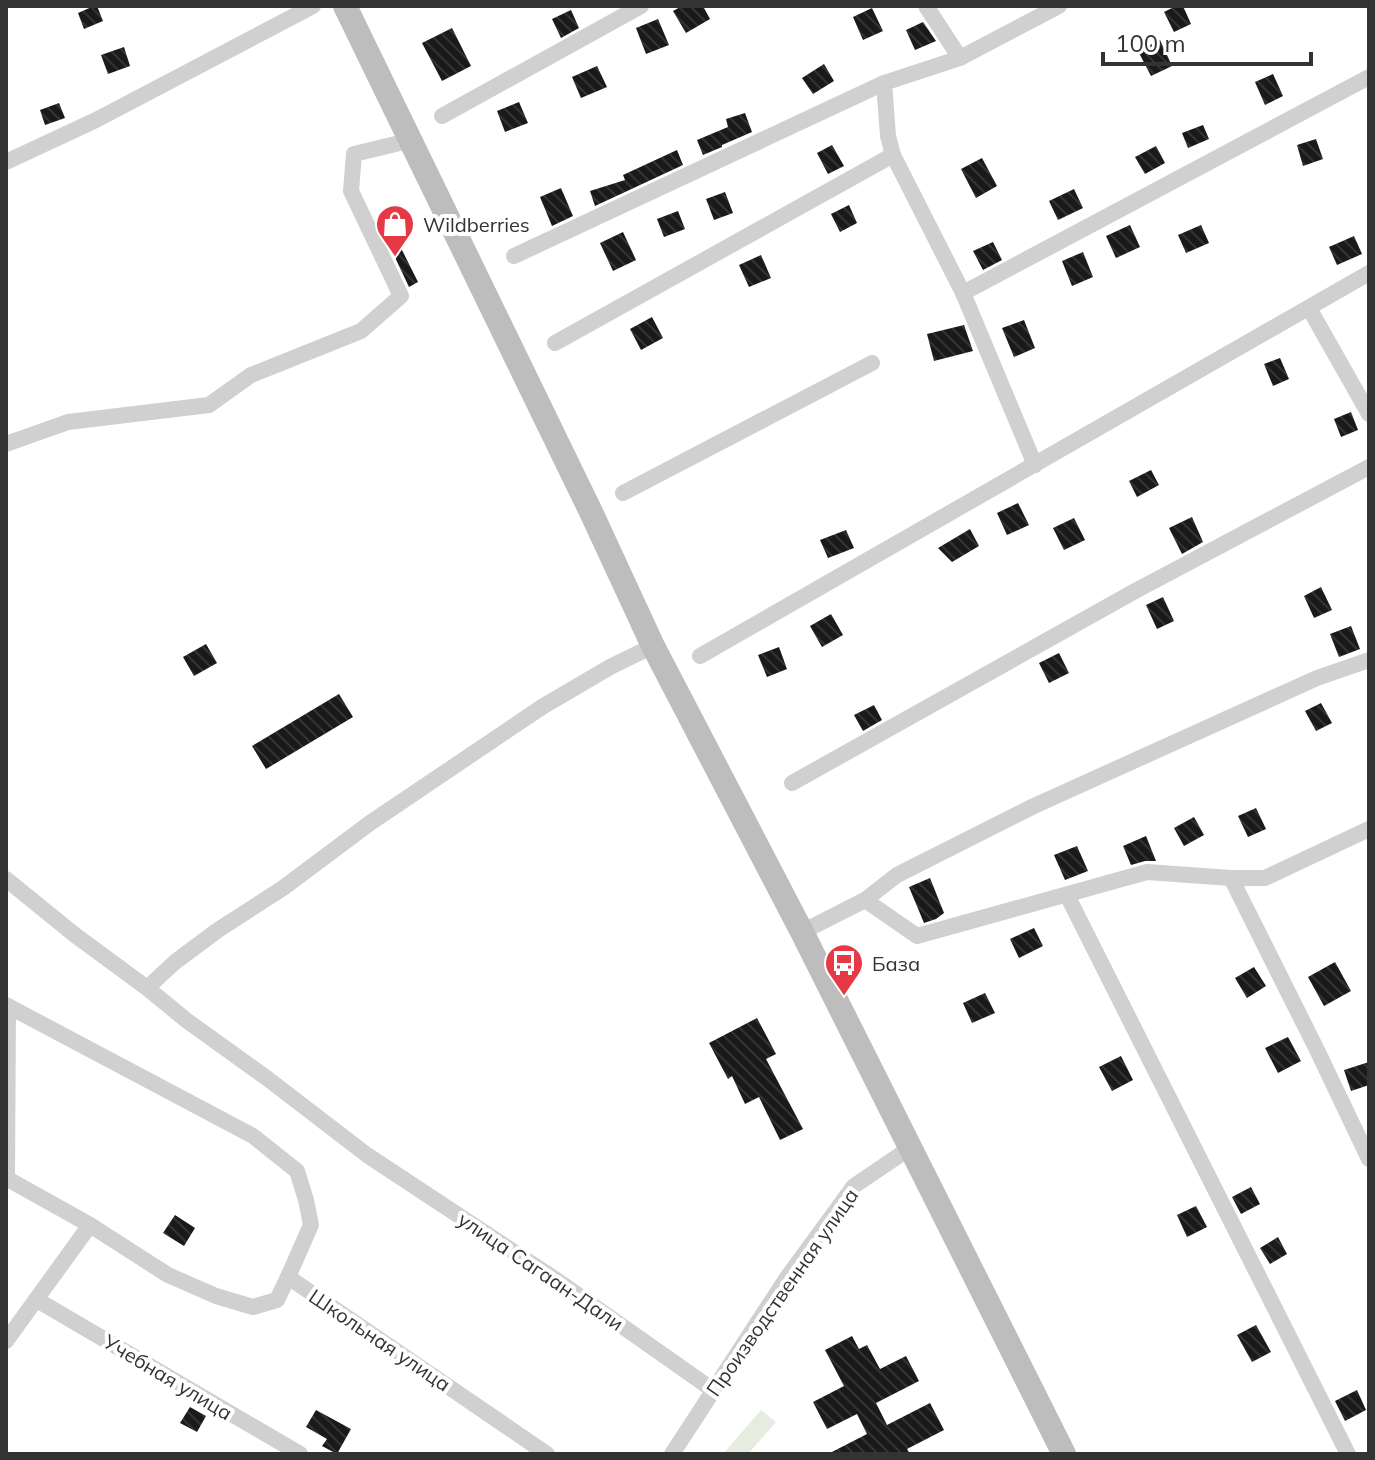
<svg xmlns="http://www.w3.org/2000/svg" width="1375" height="1460" viewBox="0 0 1375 1460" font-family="Mulish,sans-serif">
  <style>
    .green { fill: #e6ecdf }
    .building { fill: url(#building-back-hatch) }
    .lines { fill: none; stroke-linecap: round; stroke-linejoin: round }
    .minor { stroke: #d0d0d0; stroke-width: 16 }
    .secondary { stroke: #bdbdbd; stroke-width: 24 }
    .labels { text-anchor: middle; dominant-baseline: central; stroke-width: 8; stroke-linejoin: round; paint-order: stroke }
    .poi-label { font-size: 20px; fill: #333; stroke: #fff; text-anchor: start }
    .street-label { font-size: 20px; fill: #333; stroke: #fff }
  </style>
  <defs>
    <pattern id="building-back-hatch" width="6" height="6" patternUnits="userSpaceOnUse" patternTransform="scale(2)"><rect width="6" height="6" fill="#1a1a1a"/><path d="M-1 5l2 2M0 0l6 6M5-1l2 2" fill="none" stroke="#333"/></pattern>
  </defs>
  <rect width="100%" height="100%" fill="#fff"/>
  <polygon class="green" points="761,1410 776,1422 748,1454 723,1454"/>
  <g class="building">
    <polygon points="94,6 97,6 103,21 84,29 78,13"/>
    <polygon points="682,6 703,6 710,19 686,33 673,11"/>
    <polygon points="1176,6 1183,6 1191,24 1174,32 1164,12"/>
    <polygon points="872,8 883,31 863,40 853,17"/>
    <polygon points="571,10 579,28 561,38 552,19"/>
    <polygon points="658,19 669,45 646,54 636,28"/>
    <polygon points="923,22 936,41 915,50 906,30"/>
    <polygon points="452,28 471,66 442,81 422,43"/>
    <polygon points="1160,40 1172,66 1151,76 1138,51"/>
    <polygon points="124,47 130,66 108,74 101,55"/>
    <polygon points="824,64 834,81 813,94 802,78"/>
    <polygon points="597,66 607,87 581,98 572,77"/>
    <polygon points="1273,74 1283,96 1265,105 1255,82"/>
    <polygon points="519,102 528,123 505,132 497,111"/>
    <polygon points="59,103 65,118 45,125 40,110"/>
    <polygon points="745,113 752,132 722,145 722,147 703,155 697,140 728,127 726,119"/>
    <polygon points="1203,125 1209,139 1188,148 1182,133"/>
    <polygon points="1316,139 1323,159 1303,166 1297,145"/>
    <polygon points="832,145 844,166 828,174 817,153"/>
    <polygon points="1156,146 1165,163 1145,174 1135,157"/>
    <polygon points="677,150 683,165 595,206 590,191 625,180 623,175"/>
    <polygon points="982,158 997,186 976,198 961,169"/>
    <polygon points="561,188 573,216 552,226 540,197"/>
    <polygon points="1074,189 1083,208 1058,220 1049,201"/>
    <polygon points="725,192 733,213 714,220 706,199"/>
    <polygon points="849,205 857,223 840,232 831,214"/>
    <polygon points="678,211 685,229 664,237 657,219"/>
    <polygon points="1130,225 1140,247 1116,258 1106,236"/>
    <polygon points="1201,225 1209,243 1186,253 1178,235"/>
    <polygon points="390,226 418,282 409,287 382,230"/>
    <polygon points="623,232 636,260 613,271 600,243"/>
    <polygon points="1354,236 1362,254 1337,265 1329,247"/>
    <polygon points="993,242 1002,260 983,270 973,251"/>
    <polygon points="1083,252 1093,277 1072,286 1062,261"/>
    <polygon points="761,255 771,278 749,287 739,265"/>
    <polygon points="652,317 663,338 641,350 630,329"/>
    <polygon points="1024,320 1035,348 1014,357 1002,328"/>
    <polygon points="964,325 973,351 934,361 927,334"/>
    <polygon points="1280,358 1289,379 1273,386 1264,364"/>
    <polygon points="1351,412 1358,430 1341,437 1334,419"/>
    <polygon points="1151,470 1159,485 1137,497 1129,481"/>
    <polygon points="1018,503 1029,525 1007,535 997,513"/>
    <polygon points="1192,517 1203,542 1182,554 1169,528"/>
    <polygon points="1074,518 1085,540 1064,550 1053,528"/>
    <polygon points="970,529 979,546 952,562 938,548"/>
    <polygon points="846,530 854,548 828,558 820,540"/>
    <polygon points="1321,587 1332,610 1314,618 1304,596"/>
    <polygon points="1163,597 1174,621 1157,629 1146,605"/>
    <polygon points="831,614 843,635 822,647 810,626"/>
    <polygon points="1351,626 1360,649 1339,657 1330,634"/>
    <polygon points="206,644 217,663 194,676 183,657"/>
    <polygon points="779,647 787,669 767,677 758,655"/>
    <polygon points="1059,653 1069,673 1049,683 1039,663"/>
    <polygon points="339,694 353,717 266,769 252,746"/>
    <polygon points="1321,703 1332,723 1316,731 1305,711"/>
    <polygon points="874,705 882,720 863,731 854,715"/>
    <polygon points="1256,808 1266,829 1248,837 1238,816"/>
    <polygon points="1194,817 1204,835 1184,846 1174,828"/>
    <polygon points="1146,836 1156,861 1145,861 1131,865 1123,846"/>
    <polygon points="1077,846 1088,871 1065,880 1054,855"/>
    <polygon points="930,878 944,913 936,919 924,923 909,887"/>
    <polygon points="1034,928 1043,946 1019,958 1010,939"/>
    <polygon points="1335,962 1351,991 1324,1006 1308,977"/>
    <polygon points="1254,967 1266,986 1247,998 1235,978"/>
    <polygon points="985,993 995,1013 972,1023 963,1003"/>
    <polygon points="757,1018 776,1054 766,1059 803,1129 780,1140 759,1097 745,1104 732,1076 728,1079 709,1043"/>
    <polygon points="1288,1037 1301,1061 1278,1073 1265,1048"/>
    <polygon points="1121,1056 1133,1080 1112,1091 1099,1067"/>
    <polygon points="1369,1062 1369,1085 1351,1091 1344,1070"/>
    <polygon points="1251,1187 1260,1204 1241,1214 1232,1197"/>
    <polygon points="1196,1206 1207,1227 1187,1237 1177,1215"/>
    <polygon points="175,1215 195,1228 184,1246 163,1233"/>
    <polygon points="1278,1237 1287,1254 1270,1264 1260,1248"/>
    <polygon points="1256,1325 1271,1352 1252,1362 1237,1335"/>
    <polygon points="852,1336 859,1349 867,1345 880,1369 906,1356 919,1381 876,1403 887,1425 930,1403 944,1430 907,1449 910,1454 828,1454 867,1434 857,1414 827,1429 813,1402 844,1386 825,1350"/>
    <polygon points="1357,1390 1366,1410 1345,1421 1335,1401"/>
    <polygon points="190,1407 206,1416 197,1432 180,1423"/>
    <polygon points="316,1410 351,1429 337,1454 322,1446 327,1439 306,1427"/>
  </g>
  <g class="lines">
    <g class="minor">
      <polyline points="926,6 960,58"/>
      <polyline points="442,116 641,6"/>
      <polyline points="6,162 96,120 313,6"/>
      <polyline points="514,256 884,83"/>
      <polyline points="963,293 1369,77"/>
      <polyline points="1309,308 1369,414"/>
      <polyline points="555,343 893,155"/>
      <polyline points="6,444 68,422 209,405 251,375 361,331 401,296 351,191 354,154 412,140"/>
      <polyline points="1035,465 963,293 893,155 888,136 884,83 960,58 1059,6"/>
      <polyline points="623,493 872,363"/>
      <polyline points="700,656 1369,273"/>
      <polyline points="792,783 1137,590 1369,467"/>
      <polyline points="1231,878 1318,1052 1369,1159"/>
      <polyline points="6,879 75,935 147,988 186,1020 268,1079 367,1155 558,1281 713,1390"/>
      <polyline points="1067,895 1348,1454"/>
      <polyline points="865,900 917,936 1147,872 1231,878 1265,878 1369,829"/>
      <polyline points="802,932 865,900 897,875 1034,806 1317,678 1369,660"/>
      <polyline points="147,988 175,962 218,930 283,888 370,823 542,707 610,667 653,646"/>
      <polyline points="6,1005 253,1136 297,1171 306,1200 311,1225 288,1277"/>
      <polyline points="6,1178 90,1225 168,1275 216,1296 253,1307 277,1300 288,1277 547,1454"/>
      <polyline points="7,1179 8,1006"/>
      <polyline points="37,1300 300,1454"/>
      <polyline points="6,1341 90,1225"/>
      <polyline points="672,1454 786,1279 854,1186 910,1148"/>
    </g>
    <polyline class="secondary" points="345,6 591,512 653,646 802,932 1064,1454"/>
  </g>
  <defs>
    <g id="shop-pin" transform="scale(2)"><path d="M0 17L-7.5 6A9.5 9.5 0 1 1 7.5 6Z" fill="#e63946" stroke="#fff"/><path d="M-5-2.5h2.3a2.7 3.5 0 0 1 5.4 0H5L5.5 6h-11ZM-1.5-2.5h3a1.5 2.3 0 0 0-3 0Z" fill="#fff"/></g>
    <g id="bus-pin" transform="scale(2)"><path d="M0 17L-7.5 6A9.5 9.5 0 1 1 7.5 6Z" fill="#e63946" stroke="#fff"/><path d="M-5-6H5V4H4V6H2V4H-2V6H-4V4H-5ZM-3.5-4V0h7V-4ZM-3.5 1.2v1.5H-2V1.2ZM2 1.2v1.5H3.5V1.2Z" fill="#fff"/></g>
  </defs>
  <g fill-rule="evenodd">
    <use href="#shop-pin" x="395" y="224"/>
    <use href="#bus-pin" x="844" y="963"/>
  </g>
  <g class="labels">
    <g class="poi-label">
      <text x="423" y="224">Wildberries</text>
      <text x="872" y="963">База</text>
    </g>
    <g class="street-label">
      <text transform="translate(541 1271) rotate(34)">улица Сагаан-Дали</text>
      <text transform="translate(782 1292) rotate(-55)">Производственная улица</text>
      <text transform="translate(380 1340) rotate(34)">Школьная улица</text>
      <text transform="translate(168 1377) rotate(31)">Учебная улица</text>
    </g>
  </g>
  <rect width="1375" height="1460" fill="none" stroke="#333333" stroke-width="16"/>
  <path d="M1103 52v12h208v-12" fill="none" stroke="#333333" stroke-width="4"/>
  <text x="1115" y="52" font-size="24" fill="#333333" stroke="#ffffff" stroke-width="6" paint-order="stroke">100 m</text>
</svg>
